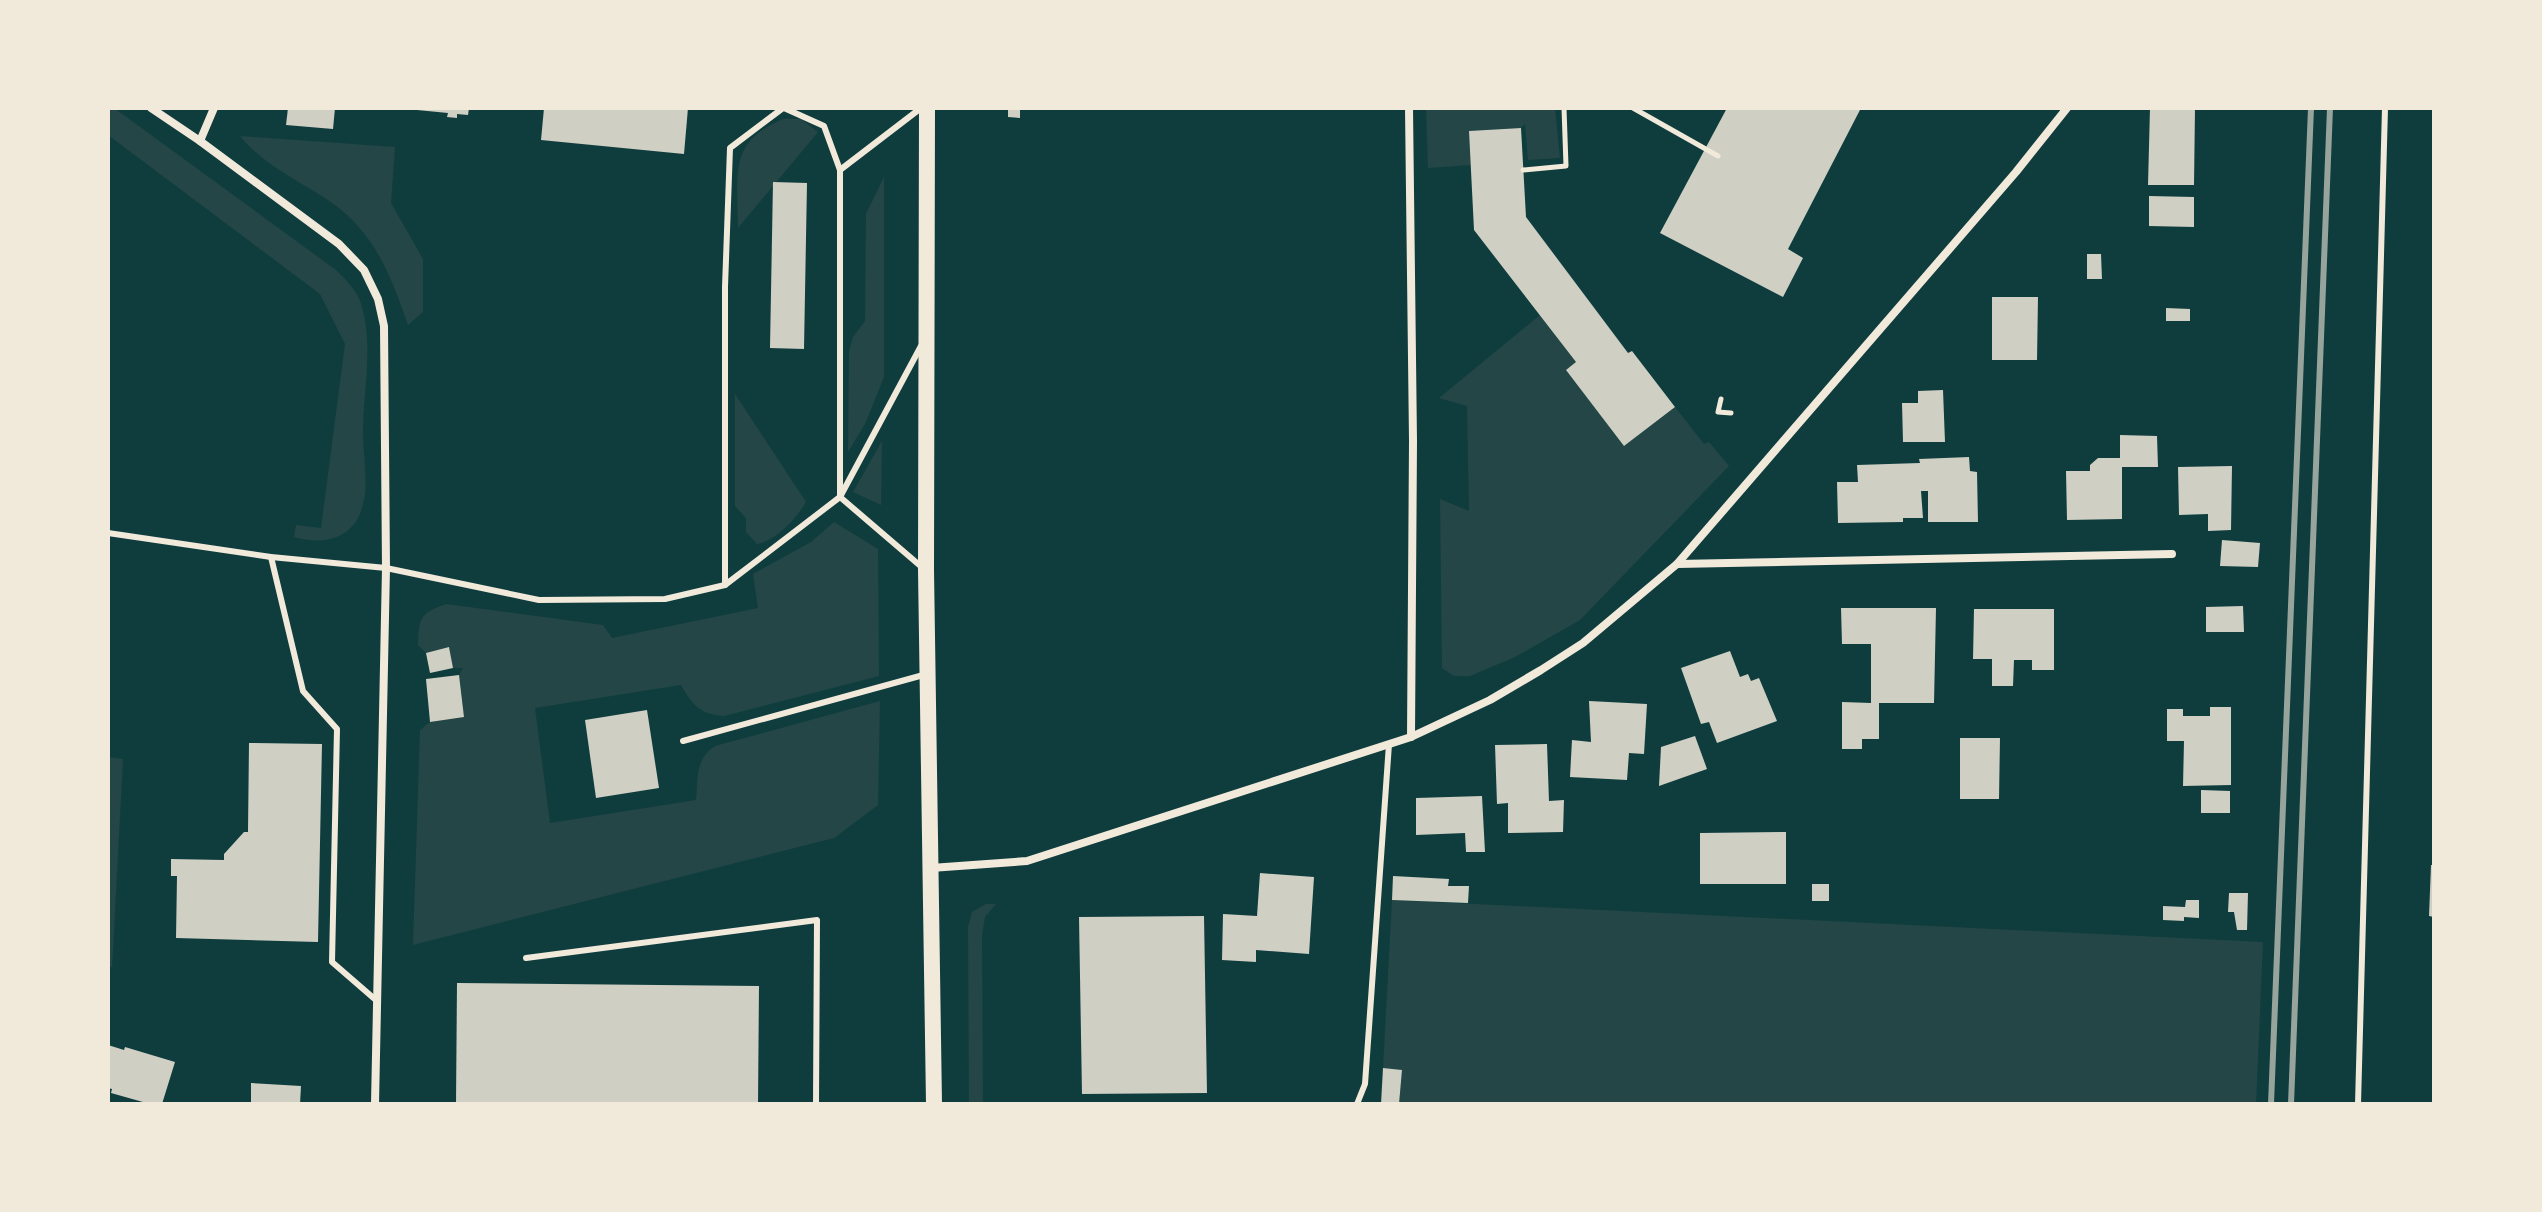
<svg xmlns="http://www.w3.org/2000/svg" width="2542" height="1212" viewBox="0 0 2542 1212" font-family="Cabin,sans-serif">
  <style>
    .green { fill: #244646 }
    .building { fill: #cfcfc3 }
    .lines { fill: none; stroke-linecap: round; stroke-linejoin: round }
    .path { stroke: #f1e9da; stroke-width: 5 }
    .service { stroke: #f1e9da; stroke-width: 6 }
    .minor { stroke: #f1e9da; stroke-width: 8 }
    .secondary { stroke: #f1e9da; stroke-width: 16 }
    .rail { stroke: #97a49c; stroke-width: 6 }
  </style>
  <rect width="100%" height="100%" fill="#0f3d3e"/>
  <g class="green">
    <path d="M108 108H114L336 270C346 280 357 290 361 304 374 344 363 392 363 433 363 453 367 474 365 494 364 502 360 517 355 523 339 543 316 543 294 537L296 525 321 528 345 344 320 294 108 135Z"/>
    <polygon points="1426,108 1555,108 1560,158 1528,160 1525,124 1521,128 1469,131 1471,165 1428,168"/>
    <path d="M783 119H801L818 132 738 228C738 176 727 142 783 119Z"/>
    <path d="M240 136 395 147 391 203 423 259V312L408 325C391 277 377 237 335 205 303 182 265 167 240 136Z"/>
    <polygon points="884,177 884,377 865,424 848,452 849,351 853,337 865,321 866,214"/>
    <polygon points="1540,315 1576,362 1624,446 1675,407 1704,444 1709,442 1729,466 1580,620 1515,657 1470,676 1454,676 1442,668 1440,499 1469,511 1467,406 1439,398"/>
    <path d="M735 394 806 502C796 519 777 540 757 544L746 532V518L735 506Z"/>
    <polygon points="882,441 881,505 853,492"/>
    <path d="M834 522 878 549 879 676 724 716C700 714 693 706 681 685L535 708 550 823 696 800C698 778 695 759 715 746L880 701 878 805 834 838 413 945 420 730 430 722 464 716 459 675 463 668H453L449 647 426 653 418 645C419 618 420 613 446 604L603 625 612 638 758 608 753 574 811 542Z"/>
    <polygon points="108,757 123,759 112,968 108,963"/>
    <polygon points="1392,900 2263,942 2256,1104 1399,1104 1402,1070 1383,1068"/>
    <polygon points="986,904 996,904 985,917 982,935 983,1104 969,1104 968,927 972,912"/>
  </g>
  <g class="building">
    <polygon points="288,108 335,108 333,129 286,125"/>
    <polygon points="417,108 469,108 468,115 457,114 457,118 447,117 448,113 417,110"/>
    <polygon points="544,108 688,108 684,154 541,140"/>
    <polygon points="1008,108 1020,108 1020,118 1008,117"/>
    <polygon points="1727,108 1861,108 1788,249 1803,258 1783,297 1660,233"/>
    <polygon points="2150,108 2195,108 2194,185 2148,185"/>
    <polygon points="1521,128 1526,217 1628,353 1632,351 1675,407 1624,446 1566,370 1576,362 1474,230 1469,131"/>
    <polygon points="773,182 807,183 804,349 770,348"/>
    <polygon points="2149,196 2194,197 2194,227 2149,226"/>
    <polygon points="2087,254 2101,254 2102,279 2087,279"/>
    <polygon points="1992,297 2038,297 2037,360 1992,360"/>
    <polygon points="2166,308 2190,309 2190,321 2166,321"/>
    <polygon points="1943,390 1945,442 1903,442 1902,403 1918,403 1918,391"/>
    <polygon points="2120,435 2157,436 2158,467 2122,467 2122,519 2067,520 2066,471 2090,471 2090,465 2098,458 2120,458"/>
    <polygon points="1969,457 1970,471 1977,472 1978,522 1928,522 1928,491 1921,491 1923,518 1903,518 1903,522 1838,523 1837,482 1858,482 1857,465 1920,463 1919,459"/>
    <polygon points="2232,466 2231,530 2208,531 2208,514 2179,515 2178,467"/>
    <polygon points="2222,540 2260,543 2258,567 2220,566"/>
    <polygon points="2243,606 2244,632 2206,632 2206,607"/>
    <polygon points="1841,608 1936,608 1934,703 1879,703 1879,739 1862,739 1862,749 1842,749 1842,702 1871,703 1871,644 1842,644"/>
    <polygon points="1974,609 2054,609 2054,670 2032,670 2032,660 2014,660 2013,686 1992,686 1992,659 1973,659"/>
    <polygon points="449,647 453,668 430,673 426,653"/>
    <polygon points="1730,651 1740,677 1748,674 1751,681 1759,678 1777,721 1717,743 1709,722 1701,724 1681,668"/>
    <polygon points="459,675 464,717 430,722 426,679"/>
    <polygon points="1589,701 1647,704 1644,754 1629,753 1627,780 1570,777 1572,740 1591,742"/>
    <polygon points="2210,707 2231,707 2231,785 2183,786 2184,741 2167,741 2167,709 2183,709 2183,716 2210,716"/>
    <polygon points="647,710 659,788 596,798 585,720"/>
    <polygon points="1695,736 1707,769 1659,786 1661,747"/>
    <polygon points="1960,738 2000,738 1999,799 1960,799"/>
    <polygon points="249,743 322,744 318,942 176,938 177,876 171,876 171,859 224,860 224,854 244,832 248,832"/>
    <polygon points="1547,744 1549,801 1564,800 1563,832 1508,833 1508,803 1497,804 1495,745"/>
    <polygon points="2201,790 2230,791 2230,813 2201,813"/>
    <polygon points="1482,796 1485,852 1466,852 1465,833 1416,835 1416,798"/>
    <polygon points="1786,832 1786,884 1700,884 1700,833"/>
    <polygon points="2431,865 2434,865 2434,917 2429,916"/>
    <polygon points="1260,873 1314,877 1309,954 1256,950 1256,962 1222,960 1223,914 1257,916"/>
    <polygon points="1393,876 1449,879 1448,886 1469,886 1468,903 1392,900"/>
    <rect x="1812" y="884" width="17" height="17"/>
    <polygon points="2229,893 2248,893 2247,930 2237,930 2234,912 2228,912"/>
    <polygon points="2186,900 2199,900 2199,918 2184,917 2184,921 2163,920 2163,906 2185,907"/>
    <polygon points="1204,916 1207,1093 1082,1094 1079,917"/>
    <polygon points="457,983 759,986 758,1104 456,1104"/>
    <polygon points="108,1045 124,1050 125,1047 175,1062 162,1104 150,1104 111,1093 112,1089 108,1088"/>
    <polygon points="1383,1068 1402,1070 1399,1104 1381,1104"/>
    <polygon points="251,1083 301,1086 300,1104 251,1104"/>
  </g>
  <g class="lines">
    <g class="path">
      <polyline points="1633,108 1718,156"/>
      <polyline points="1523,170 1566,166 1564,108"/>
      <polyline points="1721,399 1718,412 1731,413"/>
    </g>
    <g class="service">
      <polyline points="784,108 824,126 840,170 840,497 924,569"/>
      <polyline points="840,170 921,108"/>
      <polyline points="108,533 271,557 386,568 539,600 665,599 725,585 840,497 921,346"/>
      <polyline points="271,557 303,691 337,729 332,962 377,1001"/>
      <polyline points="725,585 725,287 730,148 783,108"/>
      <polyline points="683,741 927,674"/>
      <polyline points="526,958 817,920 816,1104"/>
      <polyline points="1357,1104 1365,1084 1389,744"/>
      <polyline points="2358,1104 2385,108"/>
    </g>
    <g class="minor">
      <polyline points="151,108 200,141"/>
      <polyline points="214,108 200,141 339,244 364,270 378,299 384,326 386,568 375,1104"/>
      <polyline points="1409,108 1413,441 1411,737"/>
      <polyline points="1677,564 2016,172 2067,108"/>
      <polyline points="931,868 1027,861 1411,737 1490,700 1541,670 1583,643 1677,564 2172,554"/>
    </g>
    <polyline class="secondary" points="927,108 926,570 934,1104"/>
    <g class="rail">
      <polyline points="2271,1104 2311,108"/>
      <polyline points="2291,1104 2330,108"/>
    </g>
  </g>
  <rect width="2542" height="1212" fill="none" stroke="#f1e9da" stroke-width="220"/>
</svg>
